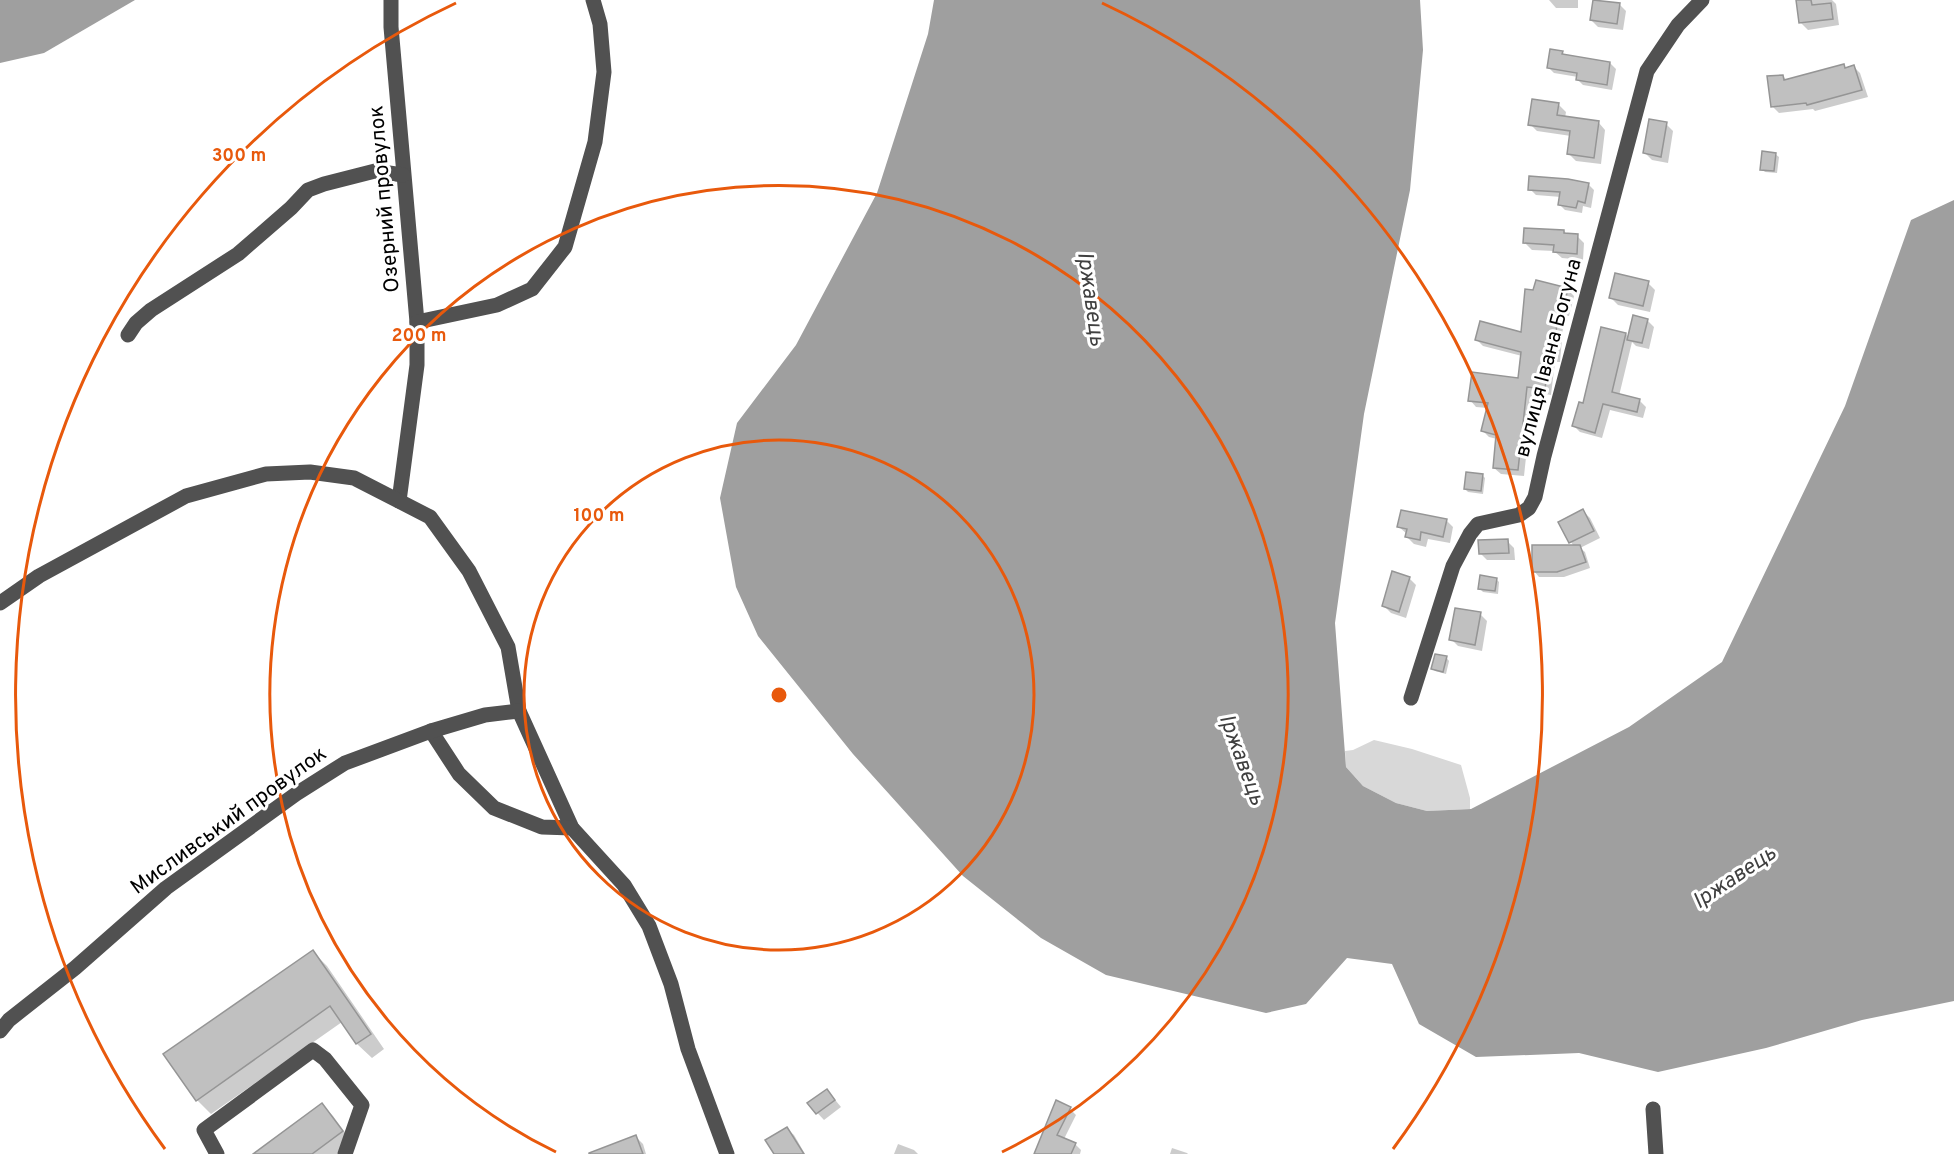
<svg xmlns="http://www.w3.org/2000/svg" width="1954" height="1154" viewBox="0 0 1954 1154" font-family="Overpass,sans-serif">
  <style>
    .green { fill: #d8d8d8 }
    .water { fill: #9f9f9f }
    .shadow { fill: #0003 }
    .building { fill: #c0c0c0; stroke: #959595; stroke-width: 1.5 }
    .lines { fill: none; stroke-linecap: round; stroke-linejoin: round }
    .minor { stroke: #515151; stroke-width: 15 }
    .ring { fill: none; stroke: #e8590c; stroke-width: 3 }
    .labels { text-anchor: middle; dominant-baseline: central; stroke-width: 6; stroke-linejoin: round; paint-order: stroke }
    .street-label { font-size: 21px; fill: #000; stroke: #fff }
    .water-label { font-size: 22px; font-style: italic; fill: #404040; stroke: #fff }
    .centre { fill: #e8590c; stroke: #fff; stroke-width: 3 }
    .ring-label { font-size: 18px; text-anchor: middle; font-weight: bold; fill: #e8590c; stroke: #fff; stroke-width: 6; stroke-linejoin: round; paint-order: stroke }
  </style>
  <rect width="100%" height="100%" fill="#fff"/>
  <polygon class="green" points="1374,740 1412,749 1461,765 1470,798 1470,809 1427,811 1396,803 1363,786 1346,767 1345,751 1353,750"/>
  <g class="water">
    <polygon points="0,0 135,0 44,53 0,63"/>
    <polygon points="934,0 1420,0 1423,50 1410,190 1364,414 1335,623 1346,767 1363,786 1396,803 1427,811 1471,809 1629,727 1722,662 1845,406 1911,220 1954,200 1954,1001 1862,1020 1766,1048 1658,1072 1579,1053 1476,1057 1419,1024 1392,964 1347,958 1306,1004 1266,1013 1106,975 1041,938 963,876 853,754 758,636 736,587 720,498 737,423 796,345 877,193 928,34"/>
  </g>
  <g class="shadow">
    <polygon points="1549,0 1578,0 1578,8 1556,8"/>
    <polygon points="1807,0 1832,0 1836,4 1839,25 1808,30 1801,23"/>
    <polygon points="1619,4 1626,11 1623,30 1598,27 1591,20"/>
    <polygon points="1562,52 1567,57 1610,63 1616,69 1612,90 1583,85 1577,79 1578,77 1554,73 1548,67"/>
    <polygon points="1843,66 1846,69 1853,66 1860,73 1868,97 1815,111 1813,109 1779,113 1772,106 1783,76 1787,81"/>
    <polygon points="1559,105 1566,112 1565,118 1599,123 1605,130 1601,164 1576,161 1569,154 1571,136 1537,131 1530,124"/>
    <polygon points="1666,124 1673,131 1668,163 1652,160 1645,153"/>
    <polygon points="1775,154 1779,157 1777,173 1765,172 1762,169"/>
    <polygon points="1588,184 1594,190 1591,208 1583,206 1582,213 1565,210 1559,204 1561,197 1536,195 1530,189"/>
    <polygon points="1564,231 1568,235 1577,236 1584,243 1583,260 1562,258 1554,251 1532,250 1525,243"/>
    <polygon points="1648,283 1655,290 1650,312 1618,305 1611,298"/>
    <polygon points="1567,289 1574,296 1569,316 1564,315 1560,362 1555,362 1551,395 1533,392 1524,476 1501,474 1494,468 1497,439 1489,437 1483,431 1488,408 1476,407 1470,400 1519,379 1522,356 1483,346 1477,340 1522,334"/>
    <polygon points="1647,320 1654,327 1649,349 1636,346 1632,342 1619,396 1639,400 1646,407 1643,418 1610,410 1602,438 1580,432 1574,426 1626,334 1629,338"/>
    <polygon points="1482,475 1485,478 1483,494 1468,492 1465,489"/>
    <polygon points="1583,511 1590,518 1600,538 1580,548 1585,552 1590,568 1564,577 1539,577 1534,571 1574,547 1560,522"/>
    <polygon points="1446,520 1453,527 1450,543 1428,539 1426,547 1414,544 1407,537 1407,534 1399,527"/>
    <polygon points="1507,541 1514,548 1515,560 1487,560 1480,553"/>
    <polygon points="1409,578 1416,585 1406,618 1391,613 1384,606"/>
    <polygon points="1496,579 1499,582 1498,594 1483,592 1480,589"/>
    <polygon points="1480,614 1487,621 1482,651 1458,646 1451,639"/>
    <polygon points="1446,657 1449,661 1446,674 1435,671 1432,668"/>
    <polygon points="313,952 327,966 384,1049 372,1058 357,1044 342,1022 211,1114 197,1100"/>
    <polygon points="827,1090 841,1107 824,1120 809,1104"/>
    <polygon points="322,1105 333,1116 352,1142 337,1154 256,1154"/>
    <polygon points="1070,1109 1076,1115 1064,1139 1075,1144 1081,1150 1080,1154 1037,1154"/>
    <polygon points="787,1129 794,1135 805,1154 776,1154"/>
    <polygon points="636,1137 643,1144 646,1154 604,1154"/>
    <polygon points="898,1144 914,1150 918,1154 894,1154"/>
    <polygon points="1172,1148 1187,1153 1188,1154 1170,1154"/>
  </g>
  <g class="building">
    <polygon points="1593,0 1620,3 1617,24 1590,20"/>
    <polygon points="1796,0 1811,0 1812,5 1831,3 1833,19 1799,23"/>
    <polygon points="1550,49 1563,51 1562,54 1610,62 1607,85 1576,80 1577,73 1547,68"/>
    <polygon points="1844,64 1845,68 1854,65 1862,90 1807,105 1806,103 1771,107 1767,76 1783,75 1784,80"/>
    <polygon points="1532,99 1559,103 1557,115 1599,121 1594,158 1567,154 1570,131 1528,125"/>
    <polygon points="1649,119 1667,122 1661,157 1643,153"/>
    <polygon points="1762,151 1776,153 1774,171 1760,170"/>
    <polygon points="1529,176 1568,179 1589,183 1585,203 1578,201 1576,208 1558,205 1560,192 1528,190"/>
    <polygon points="1524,228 1564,230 1564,233 1578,234 1577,254 1553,252 1554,245 1523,243"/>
    <polygon points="1615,273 1649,281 1643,306 1609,298"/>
    <polygon points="1536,280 1568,288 1563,311 1558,310 1554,357 1549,356 1545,389 1527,387 1518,470 1493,468 1496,435 1481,431 1488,403 1468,401 1472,372 1518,378 1521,352 1475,340 1480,321 1521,332 1525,289 1533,290"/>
    <polygon points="1633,315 1648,319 1642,343 1627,340"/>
    <polygon points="1601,327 1626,333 1612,392 1640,399 1637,412 1603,404 1595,433 1572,426 1579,402 1583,403"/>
    <polygon points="1466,472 1483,474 1481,491 1464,489"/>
    <polygon points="1583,509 1594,531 1569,543 1558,522"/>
    <polygon points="1401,510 1447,519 1443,537 1421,532 1420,540 1405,537 1407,529 1397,527"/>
    <polygon points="1508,539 1509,553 1479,554 1478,540"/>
    <polygon points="1532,545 1580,545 1586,562 1557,572 1532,572"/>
    <polygon points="1392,571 1410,577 1399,612 1382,606"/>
    <polygon points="1480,575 1497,578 1495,591 1478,589"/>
    <polygon points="1455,608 1481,612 1475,645 1449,640"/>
    <polygon points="1435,654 1447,656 1443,672 1431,669"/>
    <polygon points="313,950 371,1034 356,1044 330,1006 196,1101 163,1054"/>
    <polygon points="827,1089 835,1100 816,1114 807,1103"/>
    <polygon points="1056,1100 1071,1107 1057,1135 1076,1143 1071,1154 1034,1154"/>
    <polygon points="322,1103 343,1131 312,1154 253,1154"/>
    <polygon points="787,1127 804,1154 774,1154 765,1140"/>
    <polygon points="636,1135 643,1154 589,1154 589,1153"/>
  </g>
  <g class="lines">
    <g class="minor">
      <polyline points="391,0 391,27 417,322 417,365 399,501"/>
      <polyline points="417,322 497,305 532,289 565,247 595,142 604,72 600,24 593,0"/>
      <polyline points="128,335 136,323 151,310 238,254 291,208 308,190 324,184 375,171 403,175"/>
      <polyline points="0,603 39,576 186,496 266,474 310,472 354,478 430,517 469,571 508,647 519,711 572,828 624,885 649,926 671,984 688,1049 727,1154"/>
      <polyline points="1411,698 1453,566 1470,534 1478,524 1519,515 1529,508 1535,497 1544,456 1647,71 1678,25 1702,0"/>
      <polyline points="431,731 459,774 494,808 542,827 572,828"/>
      <polyline points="0,1031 9,1020 75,968 166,888 296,794 345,763 431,731 485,715 519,711"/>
      <polyline points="1653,1109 1656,1154"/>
      <polyline points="217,1154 204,1130 313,1050 325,1059 362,1105 345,1154"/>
    </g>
  </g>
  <g class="ring">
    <circle cx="779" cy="695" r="255"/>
    <path d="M556 1152A509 509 0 1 1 1002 1152"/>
    <path d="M165 1149A764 764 0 0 1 456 3M1102 3A764 764 0 0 1 1393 1149"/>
  </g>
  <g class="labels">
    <g class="street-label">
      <text transform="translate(385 199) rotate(-95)">Озерний провулок</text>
      <text transform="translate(1549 358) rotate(-75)">вулиця Івана Богуна</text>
      <text transform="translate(229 821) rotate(-36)">Мисливський провулок</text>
    </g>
    <g class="water-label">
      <text transform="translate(1090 299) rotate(82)">Іржавець</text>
      <text transform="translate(1241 760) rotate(70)">Іржавець</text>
      <text transform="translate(1735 878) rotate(-34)">Іржавець</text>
    </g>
  </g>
  <circle cx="779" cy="695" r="9" class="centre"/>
  <g class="ring-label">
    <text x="239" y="161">300 m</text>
    <text x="419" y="341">200 m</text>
    <text x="599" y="521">100 m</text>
  </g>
</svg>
